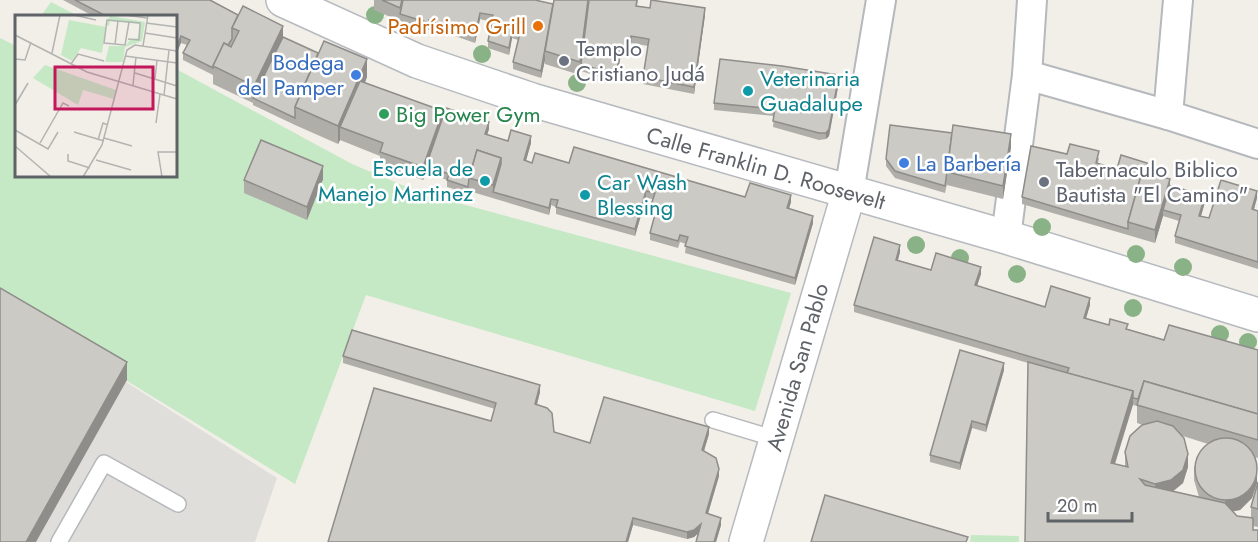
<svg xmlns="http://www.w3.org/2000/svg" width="1258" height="542" viewBox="0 0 1258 542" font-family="Jost,sans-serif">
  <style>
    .industrial { fill: #e0deda }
    .green { fill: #c5e8c5 }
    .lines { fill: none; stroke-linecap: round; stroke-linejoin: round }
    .lane-casing { stroke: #b5b8bc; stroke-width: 18 }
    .street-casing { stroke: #b5b8bc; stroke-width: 32 }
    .secondary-casing { stroke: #b6babf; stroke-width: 36 }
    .lane { stroke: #fff; stroke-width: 15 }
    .street { stroke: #fff; stroke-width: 28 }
    .secondary { stroke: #fff; stroke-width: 33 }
    .tree { fill: #89b387 }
    .wall { fill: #afaea9; fill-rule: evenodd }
    .shaded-wall { fill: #8f8d8a }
    .building { fill: #cccac5; stroke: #8f8d8a; stroke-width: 1.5 }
    .food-dot { fill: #e8710a; stroke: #fff; stroke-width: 2 }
    .worship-dot { fill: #6b7280; stroke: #fff; stroke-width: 2 }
    .shop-dot { fill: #3f7fe0; stroke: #fff; stroke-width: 2 }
    .culture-dot { fill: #0f9aa8; stroke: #fff; stroke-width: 2 }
    .leisure-dot { fill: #2e9e5b; stroke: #fff; stroke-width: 2 }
    .labels { text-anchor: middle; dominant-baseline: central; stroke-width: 5; stroke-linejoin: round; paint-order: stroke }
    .food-label { font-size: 22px; fill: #c56008; stroke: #fff; text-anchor: end }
    .worship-label { font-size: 22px; fill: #5b616d; stroke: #fff; text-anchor: start }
    .shop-label { font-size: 22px; fill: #366cbe; stroke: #fff; text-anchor: end }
    .culture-label { font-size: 22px; fill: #0d838f; stroke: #fff; text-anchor: start }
    .leisure-label { font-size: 22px; fill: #27864d; stroke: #fff; text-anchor: start }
    .street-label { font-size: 22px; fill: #5f6368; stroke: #fff }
    .inset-road { fill: none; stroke: #b3b3b1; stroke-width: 1.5 }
    .view { fill: #c2185b; fill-opacity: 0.15; stroke: #c2185b; stroke-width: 3 }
    .inset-edge { fill: none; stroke: #5f6368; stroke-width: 3 }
  </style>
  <rect width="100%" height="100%" fill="#f1efe8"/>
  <polygon class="industrial" points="115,375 277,478 255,542 0,542"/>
  <g class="green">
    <polygon points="51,2 78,16 41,16"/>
    <polygon points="0,38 16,46 16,176 176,176 176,69 352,164 421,193 791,293 755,411 366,295 295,484 0,303"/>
    <polygon points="971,535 1019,536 1019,542 970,542"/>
  </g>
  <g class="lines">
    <g class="lane-casing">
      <g id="lane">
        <polyline points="713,420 776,439"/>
        <polyline points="59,542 104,463 178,504"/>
      </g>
    </g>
    <g class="street-casing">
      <g id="street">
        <polyline points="1027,75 1168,115 1258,144"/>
        <polyline points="1168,115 1178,0"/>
        <polyline points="849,192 881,0"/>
        <polyline points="1006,237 1027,75 1032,0"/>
      </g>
    </g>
    <g class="secondary-casing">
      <g id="secondary">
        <polyline points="283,0 417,61 532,100 1006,237 1258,315"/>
        <polyline points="746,542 849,192"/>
      </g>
    </g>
    <use href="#lane" class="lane"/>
    <use href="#street" class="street"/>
    <use href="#secondary" class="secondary"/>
  </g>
  <g class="tree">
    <circle cx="375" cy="15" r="9"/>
    <circle cx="482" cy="54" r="9"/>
    <circle cx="577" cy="83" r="9"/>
    <circle cx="1042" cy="227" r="9"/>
    <circle cx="916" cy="245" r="9"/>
    <circle cx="1136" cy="254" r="9"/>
    <circle cx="960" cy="258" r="9"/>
    <circle cx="1183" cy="267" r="9"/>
    <circle cx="1017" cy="274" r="9"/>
    <circle cx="1133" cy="308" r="9"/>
    <circle cx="1220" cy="334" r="9"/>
    <circle cx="1248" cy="342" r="9"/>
  </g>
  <g class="wall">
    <polygon points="63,0 210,0 283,37 367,77 365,83 443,118 489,129 487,135 508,141 531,143 526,161 532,163 569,163 745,197 791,202 789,209 813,223 795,285 685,253 686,244 680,242 678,248 650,240 650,233 655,213 651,212 651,205 653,199 646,198 635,236 556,214 556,207 551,205 549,215 469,191 468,193 447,187 447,180 426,172 423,180 380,165 380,156 340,140 338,144 295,125 253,105 253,103 213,84 213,75 183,60 183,53 187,45 181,43 176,16 93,16"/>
    <polygon points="374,0 535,0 553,4 638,0 637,6 705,15 694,94 643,84 643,77 648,46 631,43 630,55 621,54 616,82 581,71 580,75 545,64 545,60 541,78 513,69 513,62 518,40 512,38 509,55 488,48 488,41 491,22 480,19 475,43 429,27 429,30 400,21 374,10"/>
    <polygon points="839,82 829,136 826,139 819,140 773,127 774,116 714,110 714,103"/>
    <polygon points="1011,147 1003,199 947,185 947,184 945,193 895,178 886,166 886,159"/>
    <polygon points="1067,154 1099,158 1098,163 1117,169 1147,169 1146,173 1205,202 1201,216 1209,218 1257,198 1254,209 1258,211 1258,269 1175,243 1175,236 1179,221 1163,216 1155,243 1022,204 1022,197"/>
    <polygon points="323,179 307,220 244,193 244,180"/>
    <path d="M900 252 898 260 931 270 981 274 977 286 1045 307 1090 305 1086 318 1109 325 1128 329 1164 340 1258 350V458L1254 457 1257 483 1252 498 1240 510 1233 511 1237 516 1251 518V507L1258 482V527L1253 526 1025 542 1028 363 854 312V305ZM1133 405 1137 406V423L1143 425 1125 452V467L1115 464ZM1183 436 1208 444 1194 467V480L1199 497 1173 491 1183 483 1188 467Z"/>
    <polygon points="343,356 540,392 537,405 554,432 590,443 709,434 704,451 719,476 708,514 721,525 716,542 696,542 698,533 694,537 687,539 633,525 628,542 328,542 491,421 495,409 343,363"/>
    <polygon points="1004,370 986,432 972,428 960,470 930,462 930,455"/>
  </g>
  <g class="shaded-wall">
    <polygon points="705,8 705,15 694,94 694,87"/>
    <polygon points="480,13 480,19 475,43 475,36"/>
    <polygon points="283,26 283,44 254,99 254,86"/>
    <polygon points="512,31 512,38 509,55 509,48"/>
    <polygon points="181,36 181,43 176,55 176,48"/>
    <polygon points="621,47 621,54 616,82 616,75"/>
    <polygon points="545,53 545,60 541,78 541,71"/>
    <polygon points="367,59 367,77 345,129 340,127 340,140 338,144 338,126"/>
    <polygon points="839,75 839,82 829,136 826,139 826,133"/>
    <polygon points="443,111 443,124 426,166 426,172 423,180 423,167"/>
    <polygon points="489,122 489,129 485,141 485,134"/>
    <polygon points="1011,134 1011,147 1003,199 1003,186"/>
    <polygon points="531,136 531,143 524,167 524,160"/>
    <polygon points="501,158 501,171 493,192 493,185"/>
    <polygon points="323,166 323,179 307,220 307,207"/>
    <polygon points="1170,179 1170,193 1163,210 1163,216 1155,243 1155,230"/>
    <polygon points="646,191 646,198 635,236 635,229"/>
    <polygon points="1257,191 1257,198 1252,216 1252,209"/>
    <polygon points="791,195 791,202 787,215 787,208"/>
    <polygon points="1205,195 1205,202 1199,223 1199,216"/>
    <polygon points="551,199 551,205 549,215 549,208"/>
    <polygon points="813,216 813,223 795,285 795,278"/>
    <polygon points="900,245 900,252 896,267 896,260"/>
    <polygon points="981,267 981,274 975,292 975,285"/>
    <polygon points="1090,298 1090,305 1084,325 1084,318"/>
    <polygon points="127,362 127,380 36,542 26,542"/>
    <polygon points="1004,363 1004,370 986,432 986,425"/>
    <polygon points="540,385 540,392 535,411 535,404"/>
    <polygon points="1133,391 1133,404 1111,476 1111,463"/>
    <polygon points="972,421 972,428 960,470 960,463"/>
    <polygon points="709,427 709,434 702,457 702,450"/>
    <polygon points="1188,454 1188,467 1183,483 1171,493 1155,497 1155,484"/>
    <polygon points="719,469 719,476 706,520 706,513"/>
    <polygon points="1257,470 1257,483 1252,498 1240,510 1225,513 1225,500"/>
    <polygon points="633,518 633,525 628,542 626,542"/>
    <polygon points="721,518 721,525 716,542 714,542"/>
    <polygon points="701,524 701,531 694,537 687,539 687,532"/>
  </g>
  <g class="building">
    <polygon points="75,0 210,0 238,15 232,28 232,39 228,45 224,43 213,66 213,68 183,53 190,40 181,36 176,48 176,16 106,16"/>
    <polygon points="382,0 402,0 400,8"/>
    <polygon points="403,0 535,0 553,4 541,71 513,62 520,33 512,31 509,48 488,41 493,15 480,13 475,36 429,20 429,23 400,14"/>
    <polygon points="554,0 588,0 580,62 545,51"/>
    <polygon points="589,0 637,0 636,6 650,8 651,0 705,8 694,87 643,77 649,39 631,36 630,48 621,47 616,75 581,64"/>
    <polygon points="243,6 283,26 254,86 213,66 224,43 231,47 239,31 232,28"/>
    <polygon points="283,37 318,53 295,107 295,118 253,98"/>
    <polygon points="324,41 367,59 338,126 295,107"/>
    <polygon points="720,59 782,66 839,75 829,129 826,133 819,133 773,121 775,109 714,103"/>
    <polygon points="360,81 443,111 423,167 380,152 383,143 340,127"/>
    <polygon points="446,108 489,122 485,134 508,141 511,130 531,136 524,160 532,163 535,153 569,163 574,147 745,197 750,183 791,195 787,208 813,216 795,278 685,246 688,237 680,235 678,241 650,233 657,207 651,205 655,193 646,191 635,229 556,207 558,200 551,199 549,208 493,192 501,164 501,158 477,150 469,178 468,187 447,180 449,174 426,166"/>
    <polygon points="890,125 952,133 945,186 895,171 886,159"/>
    <polygon points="953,125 1011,134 1003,186 947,172"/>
    <polygon points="261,140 323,166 307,207 244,180"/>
    <polygon points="1070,144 1099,151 1096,163 1117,169 1121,155 1147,163 1144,172 1142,172 1128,222 1128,229 1022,197 1031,146 1067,154"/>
    <polygon points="477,150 501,158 493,185 469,178"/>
    <polygon points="1142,172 1170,179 1155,230 1128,222"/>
    <polygon points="1221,180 1257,191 1252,209 1258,211 1258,262 1175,236 1181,215 1163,210 1170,186 1205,195 1199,216 1209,218"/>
    <polygon points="874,237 900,245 896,260 931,270 936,253 981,267 975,285 1045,307 1051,286 1090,298 1084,318 1109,325 1110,319 1128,324 1126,329 1164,340 1169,325 1258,350 1258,414 1144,381 1138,399 1133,398 1133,391 1067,373 1069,368 854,305"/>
    <polygon points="0,288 127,362 26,542 0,542"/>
    <polygon points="352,330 540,385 535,404 547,408 552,413 554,432 590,443 604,397 709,427 702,450 716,458 719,469 706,513 721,518 714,542 696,542 701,524 694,530 687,532 633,518 626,542 328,542 374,388 491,421 496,403 343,356"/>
    <polygon points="960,350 1004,363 986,425 972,421 960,463 930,455"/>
    <polygon points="1028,362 1133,391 1111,463 1128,467 1125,452 1130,436 1142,425 1157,421 1173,426 1184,438 1188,454 1183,470 1171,480 1155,484 1140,479 1145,485 1225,503 1237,516 1253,518 1253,530 1258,530 1258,542 1025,542"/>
    <polygon points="1144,381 1258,414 1258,440 1137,405"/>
    <circle cx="1226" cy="469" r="31"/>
    <polygon points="1258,482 1258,509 1251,507"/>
    <polygon points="825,495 968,537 966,542 811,542"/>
  </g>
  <circle class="food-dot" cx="538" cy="26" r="6"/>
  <g class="worship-dot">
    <circle cx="564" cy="61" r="6"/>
    <circle cx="1044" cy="182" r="6"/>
  </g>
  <g class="shop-dot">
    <circle cx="356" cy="75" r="6"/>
    <circle cx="904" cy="163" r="6"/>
  </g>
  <g class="culture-dot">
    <circle cx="748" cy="91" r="6"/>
    <circle cx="485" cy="181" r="6"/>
    <circle cx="585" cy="195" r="6"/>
  </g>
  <circle class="leisure-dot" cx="384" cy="114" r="6"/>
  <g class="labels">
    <g class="food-label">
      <text x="526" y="26">Padrísimo Grill</text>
    </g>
    <g class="worship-label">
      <text x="576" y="48">Templo<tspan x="576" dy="25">Cristiano Judá</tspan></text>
      <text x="1056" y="169">Tabernaculo Biblico<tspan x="1056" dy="25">Bautista "El Camino"</tspan></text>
    </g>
    <g class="shop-label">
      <text x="344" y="62">Bodega<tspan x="344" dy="25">del Pamper</tspan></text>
      <text x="916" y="163" text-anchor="start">La Barbería</text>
    </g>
    <g class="culture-label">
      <text x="760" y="78">Veterinaria<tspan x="760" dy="25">Guadalupe</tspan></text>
      <text x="473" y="168" text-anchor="end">Escuela de<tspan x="473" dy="25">Manejo Martinez</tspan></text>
      <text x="597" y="182">Car Wash<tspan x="597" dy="25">Blessing</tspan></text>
    </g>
    <g class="leisure-label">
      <text x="396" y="114">Big Power Gym</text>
    </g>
    <g class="street-label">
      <text transform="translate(766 168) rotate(16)">Calle Franklin D. Roosevelt</text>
      <text transform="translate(797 367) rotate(-74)">Avenida San Pablo</text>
    </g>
  </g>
  <g transform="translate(15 15)">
    <rect width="162" height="162" fill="#f1efe8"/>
    <path d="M95 1 130 7 127 26 110 32 108 47H90L94 31H110L116 24 123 23 125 9 95 6 94 11 90 10ZM54 5 91 12 87 38 66 33 57 46 46 40ZM30 50 101 75 99 84 68 75 63 90 18 63Z" fill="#c5e8c5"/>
    <path class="inset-road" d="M59 0 81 5M111 0 132 3M131 8 162 12M130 18 162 23M0 20 72 57 162 84M113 24 124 25 125 9V8L92 5 89 28 110 30 114 7M100 29 103 6M128 31 133 0M37 38 45 0M110 41 162 48M0 44 10 45 16 27M56 49 63 39 89 46M120 58 162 71M140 64 142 45M118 70 121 42M149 80 154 35M0 90 13 68M141 108 145 79M0 115 33 134 43 117M59 117 89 126M89 123 117 131M83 125 88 108 93 110M25 128 48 88 54 91M0 131 36 162M53 139V146L75 153M81 145 116 155M68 162 87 130 112 35 120 30 162 36M147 162 143 137H162"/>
    <path class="view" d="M40 52H138V94H40Z"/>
    <rect width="162" height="162" class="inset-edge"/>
  </g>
  <path d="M1048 512v9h84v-9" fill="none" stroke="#5f6368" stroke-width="3"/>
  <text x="1057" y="512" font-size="18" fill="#5f6368" stroke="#ffffff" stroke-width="4.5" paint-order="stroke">20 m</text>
</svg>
